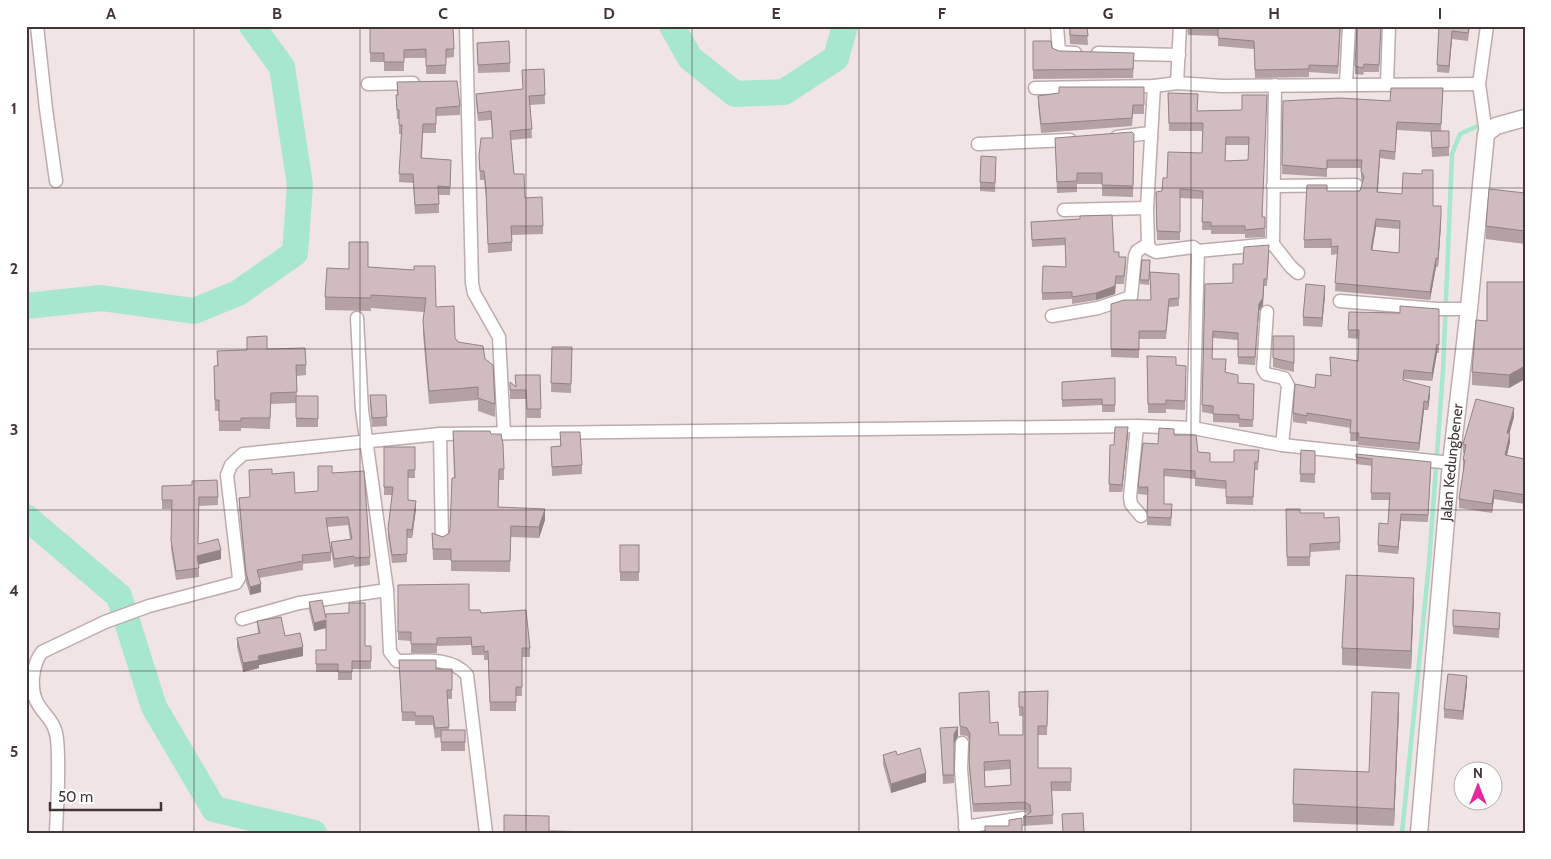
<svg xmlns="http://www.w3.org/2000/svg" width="1551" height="859" viewBox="0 0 1551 859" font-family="Cabin,sans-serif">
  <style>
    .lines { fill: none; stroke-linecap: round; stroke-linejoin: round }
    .stream { stroke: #a6e7ce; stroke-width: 4.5 }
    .river { stroke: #a6e7ce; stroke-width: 26 }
    .minor-casing { stroke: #bdabae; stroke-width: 15 }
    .tertiary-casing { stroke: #bdabae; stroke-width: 19 }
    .minor { stroke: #fff; stroke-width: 12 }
    .tertiary { stroke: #fff; stroke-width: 16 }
    .wall { fill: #b3a1a4; fill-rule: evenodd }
    .shaded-wall { fill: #928386 }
    .building { fill: #d0bbbf; stroke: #928386; fill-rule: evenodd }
    .grid { fill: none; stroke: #423537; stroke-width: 1; stroke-opacity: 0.55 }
    .labels { text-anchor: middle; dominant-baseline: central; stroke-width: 4; stroke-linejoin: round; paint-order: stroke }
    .street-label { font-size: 15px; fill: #423537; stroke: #fff }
    .neatline { fill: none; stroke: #423537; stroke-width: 2 }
    .grid-label { font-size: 16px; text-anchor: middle; font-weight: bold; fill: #423537 }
  </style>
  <rect width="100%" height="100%" fill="#f0e4e5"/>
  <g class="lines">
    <polyline class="stream" points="1402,833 1429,563 1443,371 1452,154 1460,134 1482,124"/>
    <g class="river">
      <polyline points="672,26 690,58 735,94 784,92 836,58 845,26"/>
      <polyline points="26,306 101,298 194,311 238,293 295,253 300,185 282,67 252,26"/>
      <polyline points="26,517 119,596 154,707 214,809 314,833"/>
    </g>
    <g class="minor-casing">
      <g id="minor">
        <polyline points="37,26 46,109 56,181"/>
        <polyline points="466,26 472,283 474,293 499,337 504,433"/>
        <polyline points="1057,26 1059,52 1075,53"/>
        <polyline points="1098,53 1179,55"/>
        <polyline points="1177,83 1180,26"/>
        <polyline points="368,84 413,83"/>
        <polyline points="1346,84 1349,26"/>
        <polyline points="1387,84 1389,26"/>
        <polyline points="1275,85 1273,244 1291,267 1298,273"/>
        <polyline points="1154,86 1147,208 1148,244 1150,249 1156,252 1193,247 1198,251 1193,428"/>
        <polyline points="1035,88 1154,86 1177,83 1222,86 1479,84"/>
        <polyline points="1486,134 1479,84 1487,26"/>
        <polyline points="1117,137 1150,133"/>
        <polyline points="978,144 1070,140"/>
        <polyline points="1273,186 1356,185"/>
        <polyline points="1064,210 1147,208"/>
        <polyline points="1198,251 1273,244"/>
        <polyline points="1340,301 1437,309 1469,309"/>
        <polyline points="1267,312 1263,369 1266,374 1284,378 1288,386 1282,445"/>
        <polyline points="1052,316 1098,308 1131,297 1135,256 1137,251 1148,244"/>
        <path d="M357 318 362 410 387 590 390 652 397 661C420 661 451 656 467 675L486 833"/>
        <polyline points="1137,426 1130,497 1131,504 1141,516"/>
        <polyline points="440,434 442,540"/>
        <polyline points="242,619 299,603 387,590"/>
        <polyline points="962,743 961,769 966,833"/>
        <polyline points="965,827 1023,818"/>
        <path d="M56 833C57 802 60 770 57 739 54 711 30 713 33 677 34 668 37 658 42 652L105 622 149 606 236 583 239 578 227 475 231 465 243 454 440 434 1137 426 1193 428 1282 445 1451 463"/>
      </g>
    </g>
    <g class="tertiary-casing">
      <g id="tertiary">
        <path id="s1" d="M1419 833 1451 463 1469 309 1486 134 1496 126 1525 118"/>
      </g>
    </g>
    <use href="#minor" class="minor"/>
    <use href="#tertiary" class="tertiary"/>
  </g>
  <g class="wall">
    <polygon points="370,26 454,49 454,57 446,58 446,74 426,74 426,58 404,58 404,71 384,71 384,62 370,62"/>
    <rect x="479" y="26" width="34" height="1"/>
    <polygon points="1069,26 1087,26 1088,45 1070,44"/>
    <polygon points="1187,26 1341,26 1338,74 1309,72 1309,77 1255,78 1254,49 1218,46 1218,36 1188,35"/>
    <polygon points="1381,26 1379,72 1364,72 1363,75 1355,74 1355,66"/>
    <polygon points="1439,26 1470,26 1468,41 1452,39 1449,73 1437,72"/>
    <polygon points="1033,41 1052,48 1059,51 1134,62 1133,78 1033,79"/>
    <polygon points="477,43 510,63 510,72 478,73"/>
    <polygon points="544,69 545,104 530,105 532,138 511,140 514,174 525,198 543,226 543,234 512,235 512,251 488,253 486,198 484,180 480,180 479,156 492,138 491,120 478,121 476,102 476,94 522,89"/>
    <polygon points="397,82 460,106 460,115 436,116 436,133 423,133 422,158 451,169 450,195 439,195 439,213 415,214 413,183 399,182 401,134 399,134 399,119 397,119 396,95 397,95"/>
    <polygon points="1144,87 1144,114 1133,114 1132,126 1041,133 1038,104 1038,96"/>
    <path d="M1443 88 1441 131H1449V156L1432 157 1431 132 1397 130 1395 160 1380 158 1378 192 1433 206 1441 224 1438 267H1436L1430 300 1335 291 1337 254 1331 255V248H1304V240L1327 191H1360L1363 182 1361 179V168H1327V177L1282 174 1283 101H1390ZM1376 227 1400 229 1399 253 1372 250Z"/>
    <path d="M1168 93 1197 111 1242 110V95L1263 217H1265V237L1245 238V234H1211V230H1202L1203 199 1180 198V240H1157L1156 192 1162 191 1167 178 1202 153 1203 131H1169ZM1226 145H1249L1248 160 1225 161Z"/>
    <polygon points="1055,138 1134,145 1133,197 1102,196 1102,184 1077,184 1077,192 1057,193"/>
    <polygon points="996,165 995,192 980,191 980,182"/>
    <polygon points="1525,193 1525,244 1486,239 1486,226"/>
    <polygon points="1031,222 1114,252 1126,264 1124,284 1116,284 1115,294 1096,300 1072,304 1072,299 1042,300 1042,293 1066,267 1065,245 1032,247"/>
    <polygon points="1269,253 1267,286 1264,286 1263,305 1259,311 1255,365 1238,364 1238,340 1213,338 1212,359 1226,367 1225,372 1238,383 1254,384 1253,427 1239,427 1239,423 1213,422 1213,414 1202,412 1205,284 1233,283 1243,264"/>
    <polygon points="1150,260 1149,285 1140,284 1140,280"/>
    <polygon points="368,267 414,270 455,338 458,342 485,359 495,404 495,417 478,411 478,400 429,404 423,334 423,321 424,312 371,308 371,311 325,310 325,297 349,269"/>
    <polygon points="1179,274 1179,306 1169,307 1166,339 1139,339 1139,358 1111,357 1111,304 1151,300"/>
    <polygon points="1525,282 1525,379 1509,388 1472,385 1472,372 1487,321"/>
    <polygon points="1325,295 1322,327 1303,326 1303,317"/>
    <polygon points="1439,309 1439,353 1437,353 1432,381 1404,379 1404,380 1430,395 1428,410 1424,410 1419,451 1358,445 1358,441 1350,441 1351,428 1307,421 1307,424 1293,422 1293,413 1315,388 1330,376 1358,361 1359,339 1348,338 1348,330 1400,313"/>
    <polygon points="1273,336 1294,336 1294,372 1273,367"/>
    <polygon points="247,337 267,349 306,365 306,375 296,376 297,396 318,396 318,427 296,427 296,403 271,404 270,429 241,428 241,431 219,431 219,411 215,411 214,377 214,366 217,366 217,351 247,350"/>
    <polygon points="552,347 572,347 571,393 551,392"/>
    <polygon points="1147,356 1176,365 1186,366 1185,410 1166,409 1166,413 1148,413"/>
    <polygon points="540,375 541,418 527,418 526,399 510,399 510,382 516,387"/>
    <polygon points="1115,378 1115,412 1102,412 1102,405 1062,407 1062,382"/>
    <polygon points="370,395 386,395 387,426 372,427 370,404"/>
    <polygon points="1514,417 1509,434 1510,442 1507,455 1525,459 1525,504 1494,499 1492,513 1459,508 1459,499 1464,469 1463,469 1463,460 1465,454 1463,453 1463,444"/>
    <polygon points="453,431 504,469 504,480 499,480 498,507 545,520 539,538 511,537 510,572 451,571 451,560 433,560 432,533 443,537 449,533 450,529 454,478"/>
    <polygon points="560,432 582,465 582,474 552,476 551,447 560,446"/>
    <polygon points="1128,434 1122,492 1109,492 1110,445 1114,445"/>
    <polygon points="1174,435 1210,462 1234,462 1259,450 1258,470 1255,470 1253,505 1226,504 1226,489 1195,486 1195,479 1164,476 1164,504 1172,512 1171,526 1147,525 1148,495 1138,494 1138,487 1158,444"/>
    <polygon points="384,447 415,447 415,478 408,478 408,500 416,509 412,538 407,538 407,562 392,563 388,537 388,529 392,495 384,495"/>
    <polygon points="1301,450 1315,451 1315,483 1300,482"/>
    <polygon points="1356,454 1431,469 1428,522 1401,521 1398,554 1378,552 1378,545 1388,524 1389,500 1371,500 1372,466 1356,464"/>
    <polygon points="332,473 370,557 370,565 354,567 354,564 334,568 331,550 331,542 350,539 348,525 327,527 331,552 331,561 303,564 303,570 259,578 261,592 250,595 246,582 239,507 239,498 250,497 272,474 295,493 318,491"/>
    <polygon points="162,486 218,497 218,505 199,506 198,544 221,559 199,564 199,577 176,580 171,549 172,509 162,509"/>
    <polygon points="1286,509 1300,513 1324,518 1340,542 1340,550 1310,552 1310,566 1287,566"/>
    <rect x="620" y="545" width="19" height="36"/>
    <polygon points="398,585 469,610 481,613 530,648 530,657 522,657 522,696 516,696 516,711 490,711 488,660 484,660 484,655 472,655 471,645 437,646 437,653 411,653 411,641 398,640"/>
    <polygon points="1414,595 1411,669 1342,665 1342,648"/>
    <polygon points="309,602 326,618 365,646 371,646 371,669 352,669 352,680 338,680 338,672 316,672 316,650 326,650 326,628 314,631 309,610"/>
    <polygon points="257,621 285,636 303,656 259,665 259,668 243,672 237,647 237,638 258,633"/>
    <polygon points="1500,622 1499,638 1453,634 1453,626"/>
    <polygon points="399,660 436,669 452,669 452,699 448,699 449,730 465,730 465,751 441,751 441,737 435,738 433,725 415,725 415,721 402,721"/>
    <polygon points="1467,684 1463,720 1444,718 1444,709"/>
    <path d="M1048 691 1047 735H1038V768H1071V791H1052L1053 824 1023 826V817L1029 813 1025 810 973 812 969 769 970 742 967 736 960 735 959 693 990 723 999 735H1023V716H1019V692ZM1010 769 1011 785 985 787V771Z"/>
    <polygon points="1399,710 1394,826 1293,822 1293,804 1369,772"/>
    <polygon points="940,728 958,736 954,743 954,783 943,784"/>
    <polygon points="883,755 897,755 926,782 891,793 883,764"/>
  </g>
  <g class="shaded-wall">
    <polygon points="1452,31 1452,39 1449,73 1449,66"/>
    <polygon points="1380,150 1380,158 1377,200 1377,192"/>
    <polygon points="1441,216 1441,224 1438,267 1438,259"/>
    <polygon points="1376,219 1376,227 1371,258 1371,250"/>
    <polygon points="1436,258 1436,267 1430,300 1430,292"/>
    <polygon points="1116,276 1115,294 1096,300 1096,293"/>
    <polygon points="1264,279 1263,305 1259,311 1255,365 1259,304"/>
    <polygon points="1325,286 1325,295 1322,327 1322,318"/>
    <polygon points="1437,344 1437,353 1432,381 1432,373"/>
    <polygon points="1525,366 1525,379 1509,388 1509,375"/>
    <polygon points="1430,387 1430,395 1428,410 1428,402"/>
    <polygon points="1424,401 1424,410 1419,451 1419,443"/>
    <polygon points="1514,408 1514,417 1507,442 1507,433"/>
    <polygon points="1128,427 1128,434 1122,492 1122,485"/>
    <polygon points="1510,434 1510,442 1505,464 1505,455"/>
    <polygon points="1494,490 1494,499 1492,513 1492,504"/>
    <polygon points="416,501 416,509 412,538 412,530"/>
    <polygon points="545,509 545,520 539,538 539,527"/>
    <polygon points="1401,514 1401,521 1398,554 1398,547"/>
    <polygon points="221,550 221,559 197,565 197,556"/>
    <polygon points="1414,578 1414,595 1411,669 1411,651"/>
    <polygon points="261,584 261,592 250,595 250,587"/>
    <polygon points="326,620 326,628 314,631 314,623"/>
    <polygon points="303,647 303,656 259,665 259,668 243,672 243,663 258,656"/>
    <polygon points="1467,676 1467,684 1463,720 1463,711"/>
    <polygon points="1399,693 1399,710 1394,826 1394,809"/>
    <polygon points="958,727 958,736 954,743 954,734"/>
    <polygon points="926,773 926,782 891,793 891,784"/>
  </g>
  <g class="building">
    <polygon points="370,26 453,26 454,49 446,49 446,65 426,66 426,49 404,50 404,62 384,62 384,53 370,53"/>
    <polygon points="1070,26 1087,26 1088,36 1070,35"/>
    <polygon points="1188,26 1340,26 1338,66 1309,65 1309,69 1255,70 1254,41 1218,38 1218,28 1188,27"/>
    <polygon points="1357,26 1381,26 1379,65 1364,64 1363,68 1355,66"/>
    <polygon points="1439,26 1469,26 1468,33 1452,31 1449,66 1437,65"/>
    <polygon points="509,41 510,63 478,65 477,43"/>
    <polygon points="1033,41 1051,41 1052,48 1059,51 1134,53 1133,69 1033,70"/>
    <polygon points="544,69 545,95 529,96 532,129 510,131 514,174 524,174 525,198 542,197 543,226 511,226 512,242 488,244 486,189 484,171 480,171 479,156 481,138 493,138 491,111 478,113 476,94 523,89 522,70"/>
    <polygon points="457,81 460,106 436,108 436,124 423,124 421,158 451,160 450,187 438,186 439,204 415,205 413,174 399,174 402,125 399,125 399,110 397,110 396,95 398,95 397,82"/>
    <polygon points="1059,87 1144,87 1144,105 1133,105 1132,118 1041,124 1038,96 1059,93"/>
    <path d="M1391 88H1443L1441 124 1397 122 1395 152 1380 150 1377 192 1402 194 1403 173 1422 174V170H1433V206H1441V216L1438 259 1436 258 1430 292 1335 283 1338 246 1331 247V239L1304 240 1307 185H1327V191H1360L1364 177 1361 171 1362 160H1327V169L1282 165 1283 101 1339 98 1390 101ZM1376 219 1400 221 1399 253 1371 250Z"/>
    <path d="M1168 93 1198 94 1197 111 1242 110V95H1267L1262 217H1265V228L1245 230V226H1211V222H1202L1203 191 1180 189V232L1157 231 1156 192 1162 191 1163 178H1167L1168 152 1202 153 1203 123H1169ZM1226 137H1249L1248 160 1225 161Z"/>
    <polygon points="1431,131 1449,131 1449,147 1432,148"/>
    <polygon points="1132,132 1134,134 1133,186 1102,185 1102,173 1077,173 1077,181 1057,182 1055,138"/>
    <polygon points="981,156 996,157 995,183 980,182"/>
    <polygon points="1489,189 1525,193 1525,231 1486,226"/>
    <polygon points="1112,215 1114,252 1119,252 1119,257 1126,257 1124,276 1116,276 1115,286 1096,293 1072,297 1072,292 1042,293 1043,266 1066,267 1065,238 1032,240 1031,222 1080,219 1080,216"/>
    <polygon points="349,242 368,242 368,267 414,270 414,266 435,266 436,307 454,306 455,338 458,342 483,346 485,359 493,365 495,404 478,398 478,387 429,391 423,321 426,298 371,295 371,298 325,297 327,268 349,269"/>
    <polygon points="1269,245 1267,279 1264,279 1263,298 1259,304 1255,357 1238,357 1238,333 1213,331 1212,359 1226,359 1225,372 1238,375 1238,383 1254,384 1253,420 1239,419 1239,415 1213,414 1213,406 1202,405 1205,284 1233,283 1233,264 1243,264 1244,247"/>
    <polygon points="1142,260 1150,260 1149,280 1140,280"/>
    <polygon points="1150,272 1179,274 1179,298 1169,299 1166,331 1139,331 1139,350 1111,349 1111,304 1124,300 1151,300"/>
    <polygon points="1487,282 1525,282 1525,366 1509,375 1472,372 1476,320 1487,321"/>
    <polygon points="1306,284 1325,286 1322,318 1303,317"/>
    <polygon points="1400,306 1439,309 1439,345 1437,344 1432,373 1404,370 1403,380 1430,387 1428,402 1424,401 1419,443 1358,437 1359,433 1350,433 1351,420 1307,413 1307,416 1293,413 1295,384 1315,388 1316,374 1331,376 1330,357 1358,361 1359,330 1348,330 1349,312 1400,313"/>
    <polygon points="267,336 267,349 305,348 306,365 296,365 297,392 271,393 270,418 241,418 241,421 219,421 219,400 215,400 214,366 218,366 217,351 247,350 247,337"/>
    <polygon points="1273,336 1294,336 1294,363 1273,358"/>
    <polygon points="552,347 572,347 571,384 551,383"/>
    <polygon points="1147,356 1176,357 1176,365 1186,366 1185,401 1166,400 1166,404 1148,404"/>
    <polygon points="515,375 540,375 541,409 527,409 526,390 510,390 510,382 516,387"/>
    <polygon points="1115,378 1115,405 1102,405 1102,399 1062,400 1062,382"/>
    <polygon points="370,395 386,395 387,417 372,418"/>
    <polygon points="296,396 318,396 318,419 296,418"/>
    <polygon points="1476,399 1514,408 1507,433 1510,434 1505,455 1525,459 1525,495 1494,490 1492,504 1459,499 1465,460 1463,460 1466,445 1463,444"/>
    <polygon points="1115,427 1128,427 1122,485 1109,484 1110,445 1114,445"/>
    <polygon points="1159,428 1174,429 1174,435 1196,435 1198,452 1210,453 1210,462 1234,462 1234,450 1259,450 1258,462 1255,462 1253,497 1226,497 1226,481 1195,478 1195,471 1164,469 1164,504 1172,504 1171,518 1147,517 1148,487 1138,487 1143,443 1158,444"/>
    <polygon points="453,431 490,431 491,434 501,434 503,444 504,469 499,469 498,507 545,509 539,527 511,526 510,561 451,561 451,549 433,549 432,533 443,537 449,533 450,529 452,478 455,478"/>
    <polygon points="560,432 580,432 582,465 552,467 551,447 561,446"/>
    <polygon points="384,447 415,447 415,470 408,470 408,500 416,501 412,530 407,529 407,554 392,555 388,529 393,487 384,487"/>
    <polygon points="1301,450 1315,451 1315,474 1300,474"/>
    <polygon points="1356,454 1431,462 1428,515 1401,514 1398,547 1378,545 1379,523 1388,524 1390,493 1371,493 1372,459 1356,457"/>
    <polygon points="318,466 332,466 332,473 364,471 370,557 354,558 354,556 334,559 331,542 352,539 348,517 326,518 331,552 302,555 303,561 257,570 261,584 250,587 246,573 239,498 250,497 249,470 272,469 272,474 294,472 295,493 318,491"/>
    <polygon points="217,480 218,497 199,497 198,544 218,539 221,550 197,556 199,568 176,571 171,540 172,500 162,500 162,486 192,485 192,481"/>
    <polygon points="1286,509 1300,509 1300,513 1324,513 1324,518 1339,517 1340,542 1310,544 1310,557 1287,557"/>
    <rect x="620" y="545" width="19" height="27"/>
    <polygon points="1346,575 1414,578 1411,651 1342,648"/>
    <polygon points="469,584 469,610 480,610 481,613 526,610 530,648 522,648 522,687 516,687 516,702 490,702 488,651 484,652 484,646 472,647 471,637 437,638 437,644 411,644 411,632 398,632 398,585"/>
    <polygon points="322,600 326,618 326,614 349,613 349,603 365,603 365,646 371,646 371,661 352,661 352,672 338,672 338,664 316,664 316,650 326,650 326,620 314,623 309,602"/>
    <polygon points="1453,610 1500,613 1499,629 1453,626"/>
    <polygon points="281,617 285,636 300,633 303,647 258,656 259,660 243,663 237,638 260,633 257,621"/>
    <polygon points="399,660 436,660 436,669 452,669 452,690 447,690 449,727 435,728 433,716 415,716 415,712 402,712"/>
    <polygon points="1448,674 1467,676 1463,711 1444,709"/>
    <path d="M989 691 990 723 998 722 999 735H1023V707H1019V692L1048 691 1047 726H1038V768H1071V782H1051L1053 815 1023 817 1031 812 1030 805 1025 802 973 804 969 760 970 734 967 728 960 726 959 693ZM1010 760 1011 785 985 787 984 762Z"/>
    <polygon points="1372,692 1399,693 1394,809 1293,804 1294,769 1369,772"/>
    <polygon points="958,727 954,734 954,775 943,775 940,728"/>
    <rect x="441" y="730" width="24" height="12"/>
    <polygon points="920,748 926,773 891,784 883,755 896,751 897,755"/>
    <polygon points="1083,813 1084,833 1063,833 1062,814"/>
    <polygon points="504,815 549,816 549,831 601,832 601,833 504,833"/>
    <polygon points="1022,818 1022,833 985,833 985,826 1009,826 1009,820"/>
  </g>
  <path class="grid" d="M194 26V833M360 26V833M526 26V833M692 26V833M859 26V833M1025 26V833M1191 26V833M1357 26V833M26 188H1525M26 349H1525M26 510H1525M26 671H1525"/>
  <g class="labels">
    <g class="street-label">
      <text stroke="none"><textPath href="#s1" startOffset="372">Jalan Kedungbener</textPath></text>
    </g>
  </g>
  <rect width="1551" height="859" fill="none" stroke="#ffffff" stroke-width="55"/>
  <g transform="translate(1478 786)"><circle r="24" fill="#ffffff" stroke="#b3aeaf"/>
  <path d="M0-4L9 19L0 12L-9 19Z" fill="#e22a9f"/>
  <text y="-8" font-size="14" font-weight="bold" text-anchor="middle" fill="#423537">N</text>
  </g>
  <path d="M50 802v8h111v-8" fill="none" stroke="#423537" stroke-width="2.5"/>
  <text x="58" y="802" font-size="15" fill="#423537" stroke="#ffffff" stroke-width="4" paint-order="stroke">50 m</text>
  <rect x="28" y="28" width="1496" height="804" class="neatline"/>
  <g class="grid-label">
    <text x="111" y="19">A</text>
    <text x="277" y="19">B</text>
    <text x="443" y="19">C</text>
    <text x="609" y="19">D</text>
    <text x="776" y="19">E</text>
    <text x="942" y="19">F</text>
    <text x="1108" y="19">G</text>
    <text x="1274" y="19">H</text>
    <text x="1440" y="19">I</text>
    <text x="14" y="114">1</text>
    <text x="14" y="274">2</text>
    <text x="14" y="435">3</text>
    <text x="14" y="596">4</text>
    <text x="14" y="757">5</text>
  </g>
</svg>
